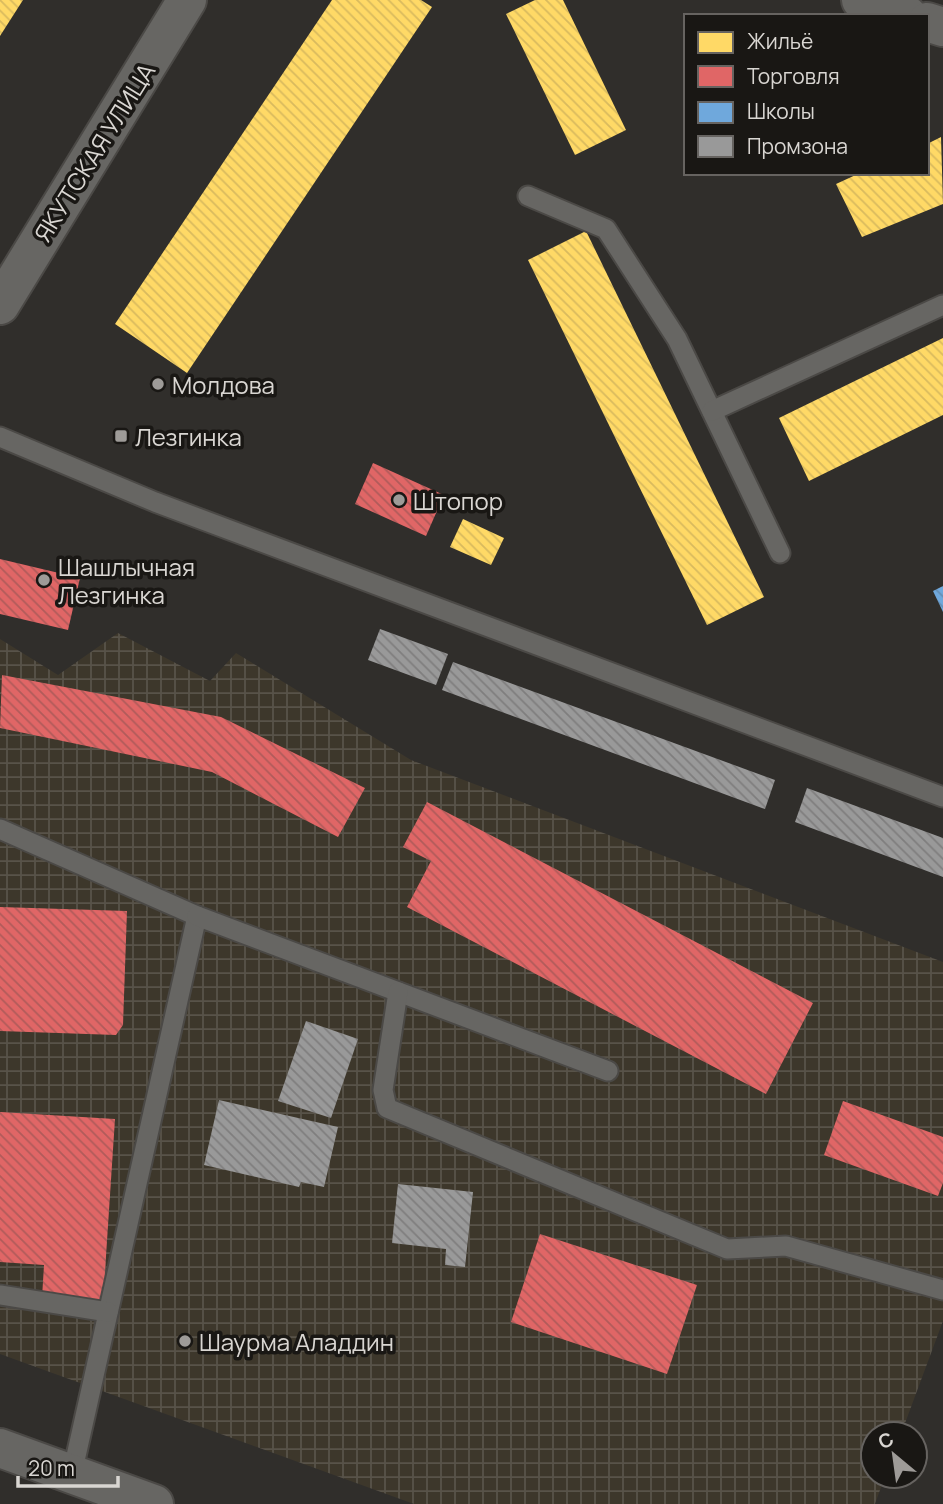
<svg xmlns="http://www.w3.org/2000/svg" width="943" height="1504" viewBox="0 0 943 1504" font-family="Manrope,sans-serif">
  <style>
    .industrial { fill: url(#industrial-grid) }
    .homes { fill: url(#homes-back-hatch) }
    .shops { fill: url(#shops-back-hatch) }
    .schools { fill: url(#schools-back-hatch) }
    .industry { fill: url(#industry-back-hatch) }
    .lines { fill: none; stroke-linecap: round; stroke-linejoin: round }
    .lane-casing { stroke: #4b4946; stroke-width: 23 }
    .secondary-casing { stroke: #4b4946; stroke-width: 42 }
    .lane { stroke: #676663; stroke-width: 19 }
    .secondary { stroke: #676663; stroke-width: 38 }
    .poi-dot { fill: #9e9b98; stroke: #191714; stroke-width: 2.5 }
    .labels { text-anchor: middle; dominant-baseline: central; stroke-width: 7; stroke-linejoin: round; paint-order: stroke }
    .street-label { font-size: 24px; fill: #d9d6d2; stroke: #191714 }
    .poi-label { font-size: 24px; fill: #d9d6d2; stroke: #191714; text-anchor: start }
  </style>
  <defs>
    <pattern id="industrial-grid" width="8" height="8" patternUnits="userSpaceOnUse" patternTransform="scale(1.75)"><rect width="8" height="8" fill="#3d372b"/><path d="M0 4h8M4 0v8" fill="none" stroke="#585349"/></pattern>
    <pattern id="homes-back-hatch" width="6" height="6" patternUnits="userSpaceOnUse" patternTransform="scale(1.75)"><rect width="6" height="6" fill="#ffd966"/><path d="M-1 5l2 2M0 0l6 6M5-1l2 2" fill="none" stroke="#d9ba5e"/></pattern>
    <pattern id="shops-back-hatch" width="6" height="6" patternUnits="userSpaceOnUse" patternTransform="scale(1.75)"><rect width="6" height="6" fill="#e06666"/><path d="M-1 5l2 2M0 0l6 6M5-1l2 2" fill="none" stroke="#b05b5a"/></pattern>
    <pattern id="schools-back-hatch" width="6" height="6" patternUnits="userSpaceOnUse" patternTransform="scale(1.75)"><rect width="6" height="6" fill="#6fa8dc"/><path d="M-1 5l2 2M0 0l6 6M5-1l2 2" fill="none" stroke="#648eb5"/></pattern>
    <pattern id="industry-back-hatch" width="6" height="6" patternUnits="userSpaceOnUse" patternTransform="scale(1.75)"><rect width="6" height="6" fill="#999"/><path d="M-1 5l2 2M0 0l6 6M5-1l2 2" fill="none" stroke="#7f7e7e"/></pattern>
  </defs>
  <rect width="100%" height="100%" fill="#302e2b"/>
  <polygon class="industrial" points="118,633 210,681 236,653 411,760 943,962 943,1321 901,1434 873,1434 873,1476 885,1476 875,1504 414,1504 0,1354 0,639 58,675"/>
  <g class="homes">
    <polygon points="0,0 23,0 0,36"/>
    <polygon points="332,0 421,0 432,7 187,373 115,324"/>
    <polygon points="535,0 563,0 626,130 575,155 506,14"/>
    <polygon points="941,137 943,204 862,237 836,184 860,173 927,173 927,144"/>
    <polygon points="586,231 764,597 707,625 528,260"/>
    <polygon points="943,338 943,415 809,481 779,418"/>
    <polygon points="463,519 504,538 491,565 450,547"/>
  </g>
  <g class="shops">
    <polygon points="373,463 444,495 426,536 355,504"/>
    <polygon points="0,559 80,578 68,630 0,614"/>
    <polygon points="2,675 221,717 365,788 338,837 212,772 0,728"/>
    <polygon points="427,802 813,1003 766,1094 407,907 431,861 403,847"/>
    <polygon points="0,907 127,911 123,1025 116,1035 0,1031"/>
    <polygon points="843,1101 943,1137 943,1183 938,1196 824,1155"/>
    <polygon points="0,1112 115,1119 103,1302 42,1298 44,1265 0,1262"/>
    <polygon points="540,1234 697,1285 667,1374 511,1322"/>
  </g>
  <polygon class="schools" points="943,586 943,612 933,591"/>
  <g class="industry">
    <polygon points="380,629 448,654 436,685 368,660"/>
    <polygon points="453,662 775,780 765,809 442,690"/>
    <polygon points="807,788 943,838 943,877 795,822"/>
    <polygon points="306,1021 358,1039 331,1118 278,1101"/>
    <polygon points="219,1100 338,1127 324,1187 301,1182 299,1187 204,1165"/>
    <polygon points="398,1184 473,1192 465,1267 445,1265 446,1249 392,1243"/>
  </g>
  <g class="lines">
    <g class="lane-casing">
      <g id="lane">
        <polyline points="528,196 606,229 677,339 780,553"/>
        <polyline points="712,411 943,305"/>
        <polyline points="0,437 155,502 943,797"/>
        <polyline points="0,829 197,916 72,1474"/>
        <polyline points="197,916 608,1071"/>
        <polyline points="398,992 383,1090 387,1108 727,1249 786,1246 943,1290"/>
        <polyline points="0,1295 108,1312"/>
      </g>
    </g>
    <g class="secondary-casing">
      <g id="secondary">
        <polyline points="861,0 908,16"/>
        <polyline points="927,22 943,27"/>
        <polyline points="0,305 187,0"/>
        <polyline points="0,1448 154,1504"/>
      </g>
    </g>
    <use href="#lane" class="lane"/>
    <use href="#secondary" class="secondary"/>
  </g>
  <g class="poi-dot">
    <circle cx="158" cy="384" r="7"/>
    <rect x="114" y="429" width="14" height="14" rx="3.5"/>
    <circle cx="399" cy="500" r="7"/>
    <circle cx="44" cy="580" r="7"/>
    <circle cx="185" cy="1341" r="7"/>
  </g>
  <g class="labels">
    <g class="street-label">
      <text transform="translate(94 152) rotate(-58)">ЯКУТСКАЯ УЛИЦА</text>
    </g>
    <g class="poi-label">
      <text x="172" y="384">Молдова</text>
      <text x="135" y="436">Лезгинка</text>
      <text x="413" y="500">Штопор</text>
      <text x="58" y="566">Шашлычная<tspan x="58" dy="28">Лезгинка</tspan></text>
      <text x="199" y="1341">Шаурма Аладдин</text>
    </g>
  </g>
  <rect x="684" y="14" width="245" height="161" fill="#191714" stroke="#666360" stroke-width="2"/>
  <rect x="698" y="32" width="35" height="21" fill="#ffd966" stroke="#666360" stroke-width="2"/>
  <text x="747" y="49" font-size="21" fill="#d9d6d2">Жильё</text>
  <rect x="698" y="66" width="35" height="21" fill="#e06666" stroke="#666360" stroke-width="2"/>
  <text x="747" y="84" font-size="21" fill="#d9d6d2">Торговля</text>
  <rect x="698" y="102" width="35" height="21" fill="#6fa8dc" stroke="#666360" stroke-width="2"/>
  <text x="747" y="119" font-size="21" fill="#d9d6d2">Школы</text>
  <rect x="698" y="136" width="35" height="21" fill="#999999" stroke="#666360" stroke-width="2"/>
  <text x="747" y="154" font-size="21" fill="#d9d6d2">Промзона</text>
  <g transform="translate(894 1455) rotate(331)"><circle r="33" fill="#191714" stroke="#666360" stroke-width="2"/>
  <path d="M0-5L12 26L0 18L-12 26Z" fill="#9e9b98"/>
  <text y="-10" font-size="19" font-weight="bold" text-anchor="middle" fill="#d9d6d2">С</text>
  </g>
  <path d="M18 1476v10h100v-10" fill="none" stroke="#d9d6d2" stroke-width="3.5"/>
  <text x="28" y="1476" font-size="21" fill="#d9d6d2" stroke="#191714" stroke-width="5" paint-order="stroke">20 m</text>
</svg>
